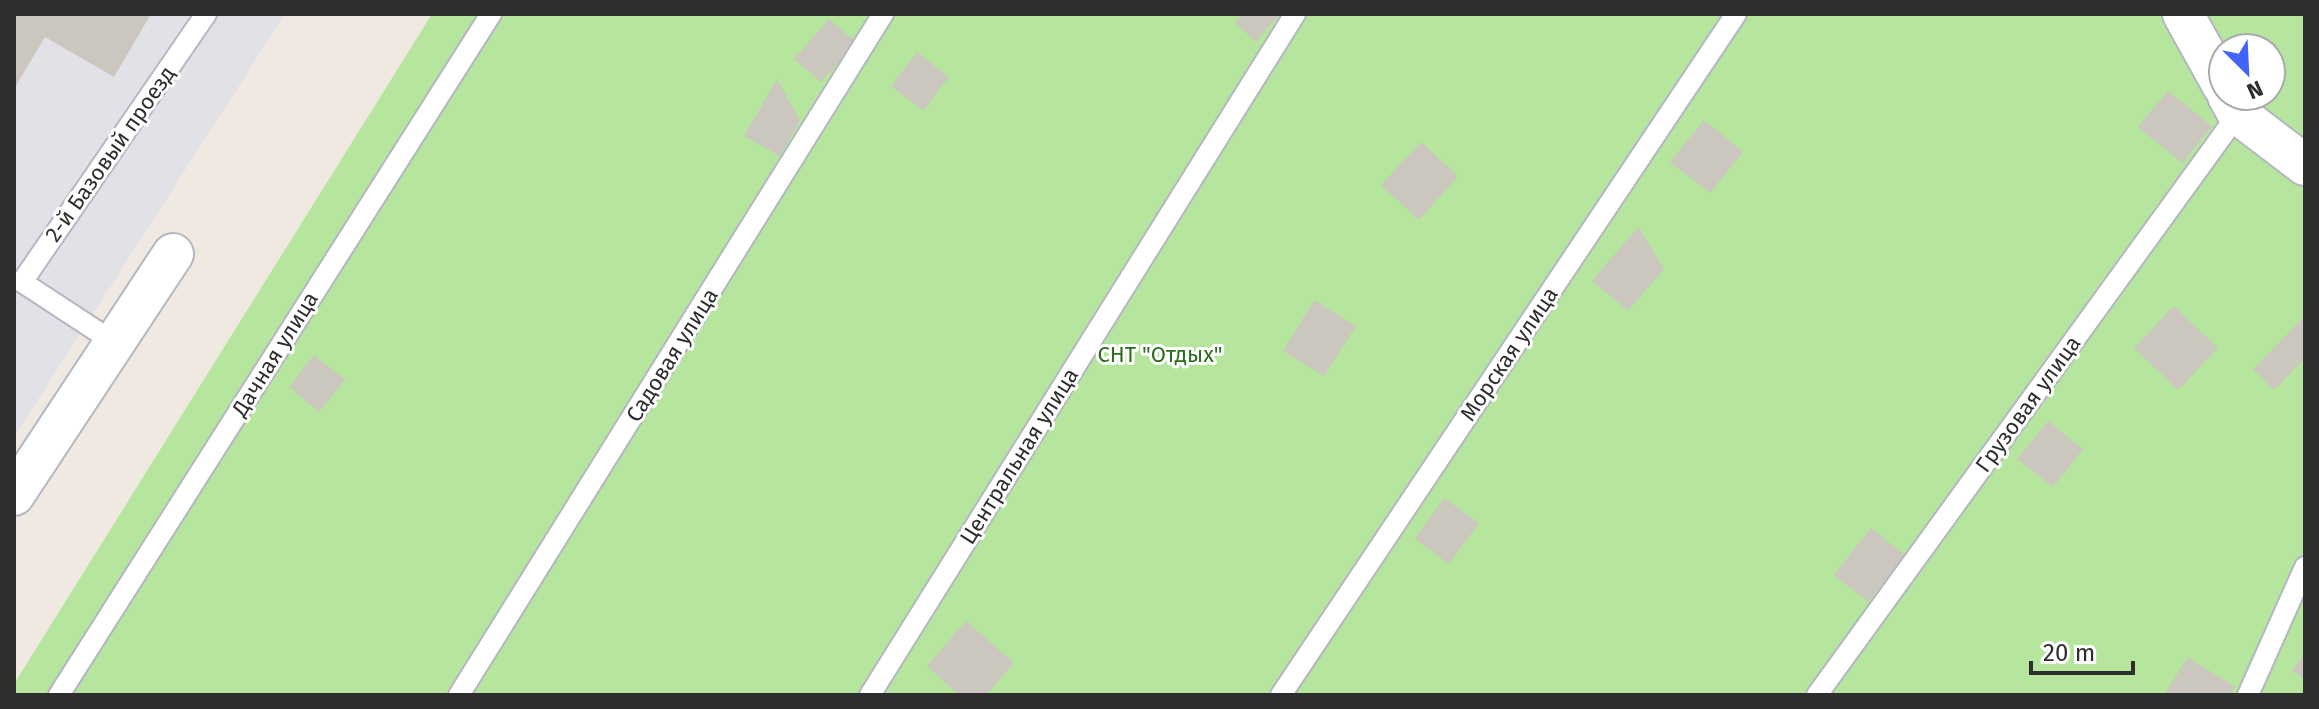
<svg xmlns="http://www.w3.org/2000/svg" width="2319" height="709" viewBox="0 0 2319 709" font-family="'Fira Sans',sans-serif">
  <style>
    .industrial { fill: #e3e1e8 }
    .grass { fill: #b6e59e; fill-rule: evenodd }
    .building { fill: #cbc7bf }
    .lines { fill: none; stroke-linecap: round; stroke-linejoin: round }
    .lane-casing { stroke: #b4b7c1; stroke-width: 24 }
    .street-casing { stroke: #b4b7c1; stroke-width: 44 }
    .lane { stroke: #fff; stroke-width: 20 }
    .street { stroke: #fff; stroke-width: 40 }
    .labels { text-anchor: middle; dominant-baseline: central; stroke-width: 6; stroke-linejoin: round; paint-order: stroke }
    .street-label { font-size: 22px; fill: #2e2e2e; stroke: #fff }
    .park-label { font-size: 22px; fill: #2c6e1b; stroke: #fff }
  </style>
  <rect width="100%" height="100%" fill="#efe9e1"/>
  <polygon class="industrial" points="14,14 285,14 14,437"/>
  <path class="grass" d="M432 14H2305V695H14V684ZM2223 48H2271V96H2223Z"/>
  <g class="building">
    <polygon points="14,14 151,14 114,77 45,37 14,89"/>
    <polygon points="1242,14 1280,14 1256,42 1235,23"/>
    <polygon points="829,19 856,42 821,82 794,59"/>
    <polygon points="917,52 949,77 923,111 891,86"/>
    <polygon points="777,79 800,120 780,156 744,136"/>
    <polygon points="2168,91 2212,126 2182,163 2138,127"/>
    <polygon points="1704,120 1743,152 1710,193 1670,162"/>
    <polygon points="1421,142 1458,176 1419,220 1381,185"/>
    <polygon points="1638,227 1664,269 1628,311 1592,281"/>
    <polygon points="1314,300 1356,326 1324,376 1283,351"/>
    <polygon points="2174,306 2218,348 2178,390 2134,348"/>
    <polygon points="2305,316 2305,358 2274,390 2253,369"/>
    <polygon points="314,355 345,380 319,412 289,387"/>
    <polygon points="2048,421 2083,449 2053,487 2017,459"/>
    <polygon points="1444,498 1479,523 1449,564 1415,539"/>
    <polygon points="1871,528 1905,555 1868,602 1834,575"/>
    <polygon points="966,621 1014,663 986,695 959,695 927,666"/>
    <polygon points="2305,653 2305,679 2292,670"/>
    <polygon points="2188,657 2235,687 2230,695 2164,695"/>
  </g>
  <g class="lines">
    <g class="lane-casing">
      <g id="lane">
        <polyline points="115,343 22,282 206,14"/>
        <polyline points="59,695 491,14"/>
        <polyline points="459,695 883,14"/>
        <polyline points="870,695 1295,14"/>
        <polyline points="1281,695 1736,14"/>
        <polyline points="1817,695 2238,114"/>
        <polyline points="2248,695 2305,567"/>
      </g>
    </g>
    <g class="street-casing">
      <g id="street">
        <polyline points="2183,14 2223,86"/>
        <polyline points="2228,96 2238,114 2305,165"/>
        <polyline points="14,495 173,254"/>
      </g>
    </g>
    <use href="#lane" class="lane"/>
    <use href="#street" class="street"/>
  </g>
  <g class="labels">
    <g class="street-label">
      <text transform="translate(110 154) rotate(-55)">2-й Базовый проезд</text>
      <text transform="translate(275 354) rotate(-58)">Дачная улица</text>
      <text transform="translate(1509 354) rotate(-56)">Морская улица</text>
      <text transform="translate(672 355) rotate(-58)">Садовая улица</text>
      <text transform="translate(2028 404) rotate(-54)">Грузовая улица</text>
      <text transform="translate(1019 456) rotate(-58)">Центральная улица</text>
    </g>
    <g class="park-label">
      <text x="1160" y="354">СНТ "Отдых"</text>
    </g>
  </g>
  <rect width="2319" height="709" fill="none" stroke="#2e2e2e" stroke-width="32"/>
  <g transform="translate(2247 72) rotate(156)"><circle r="38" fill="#ffffff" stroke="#ababab" stroke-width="2"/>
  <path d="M0-6L14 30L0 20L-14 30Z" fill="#4264fb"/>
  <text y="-12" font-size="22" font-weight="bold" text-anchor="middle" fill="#2e2e2e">N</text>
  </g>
  <path d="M2031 661v12h102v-12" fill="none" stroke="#2e2e2e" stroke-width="4"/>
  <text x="2043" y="661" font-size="24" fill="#2e2e2e" stroke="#ffffff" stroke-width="6" paint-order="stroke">20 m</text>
</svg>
